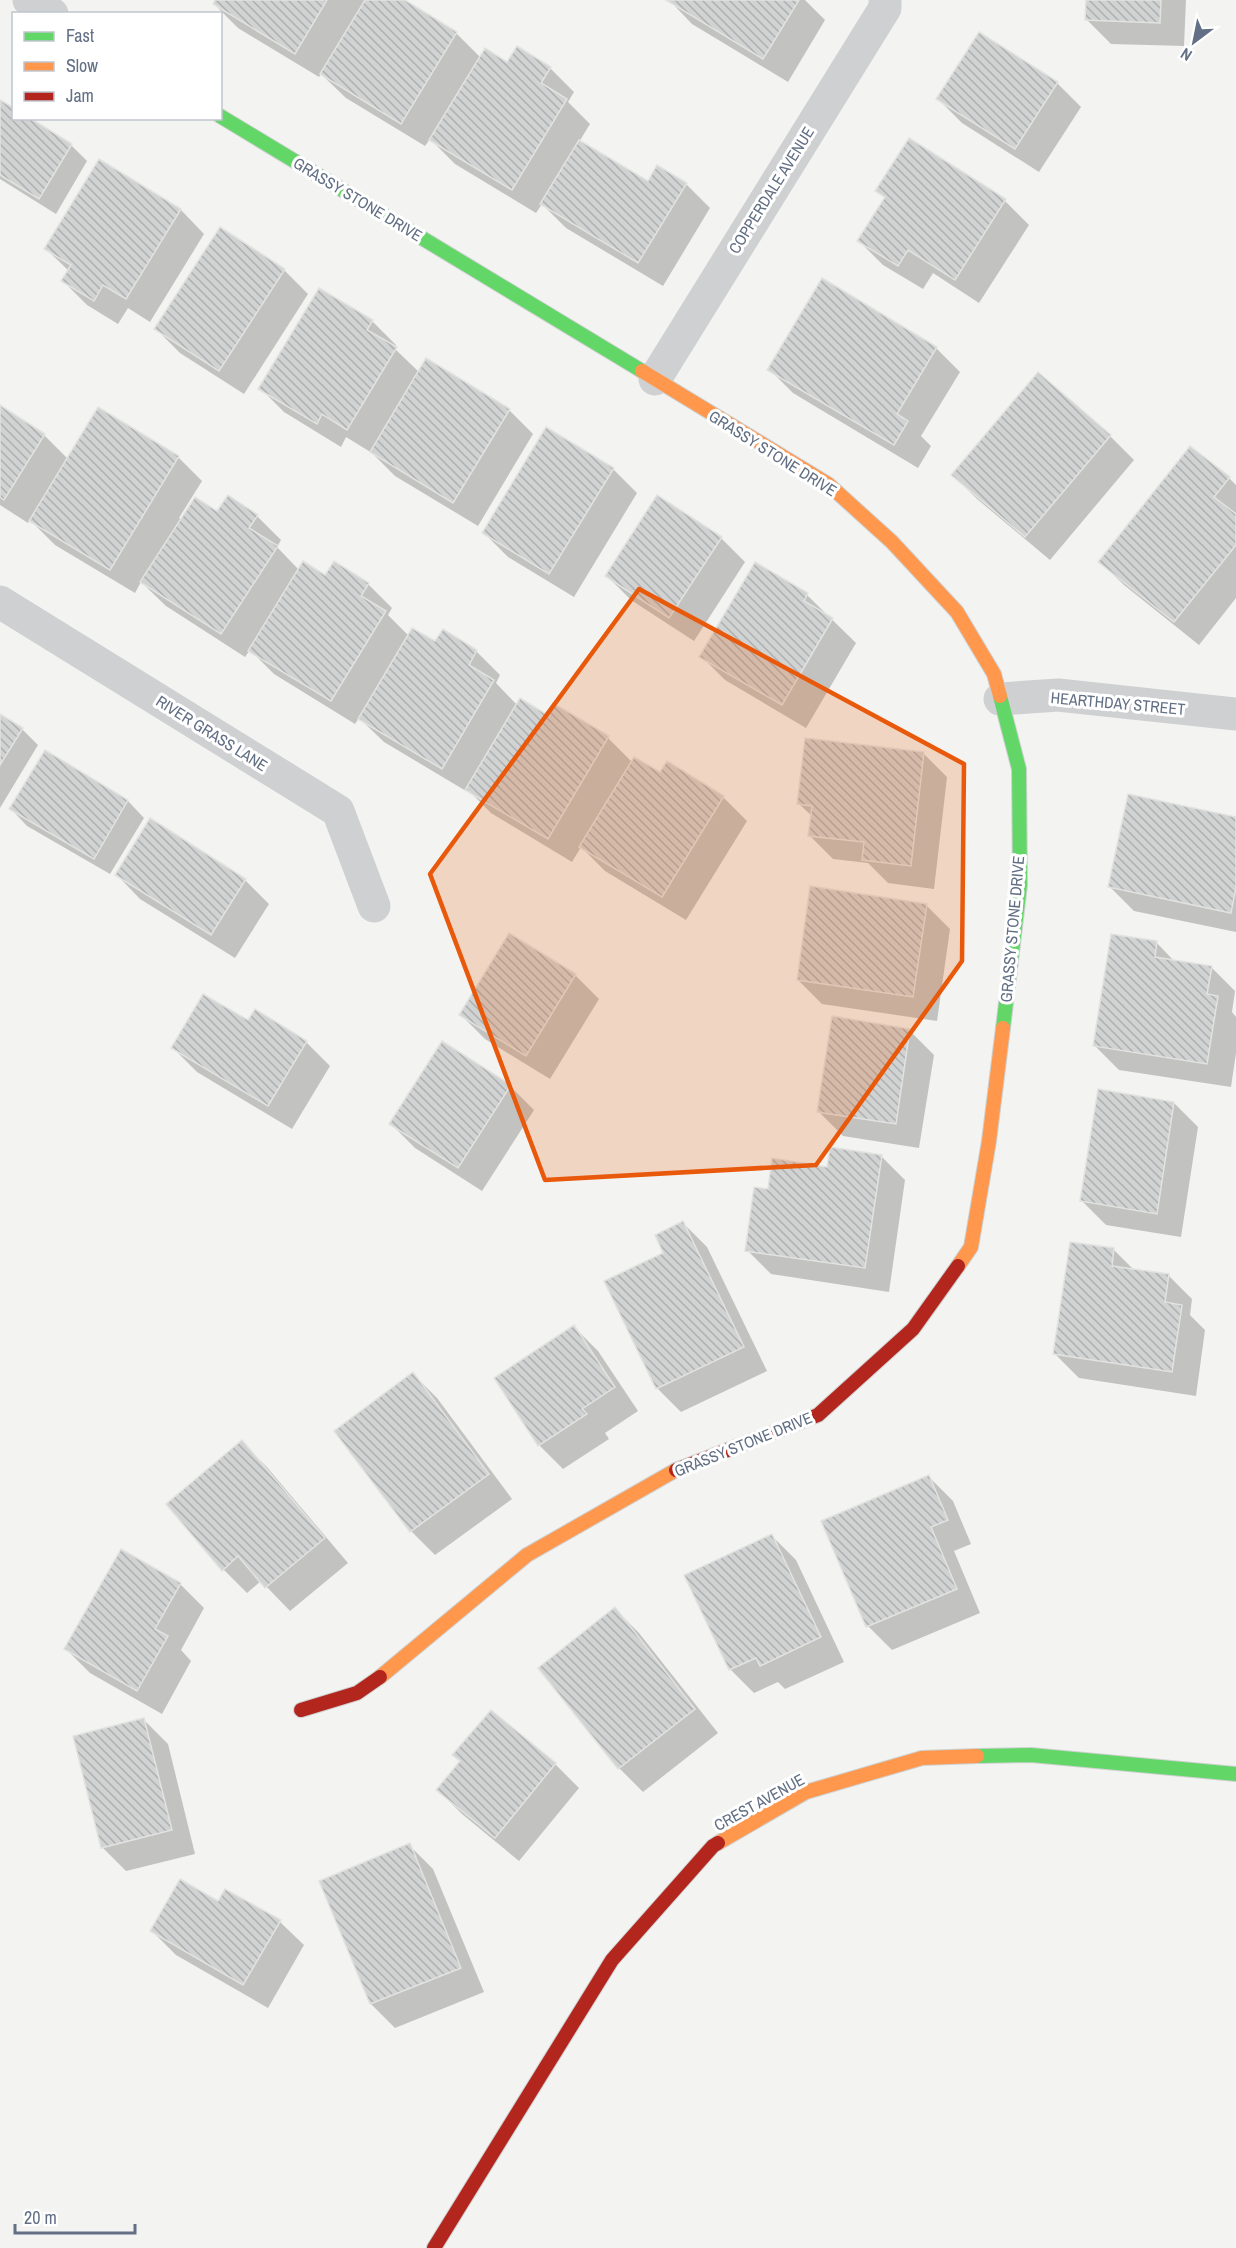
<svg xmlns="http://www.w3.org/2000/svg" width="1236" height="2248" viewBox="0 0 1236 2248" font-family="'Archivo Narrow',sans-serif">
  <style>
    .shadow { fill: #0003 }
    .building { fill: url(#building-back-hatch); stroke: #e2e3e1; stroke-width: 1.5 }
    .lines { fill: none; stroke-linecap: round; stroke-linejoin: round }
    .fast-casing { stroke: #ced1d1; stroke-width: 16 }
    .slow-casing { stroke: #ced1d1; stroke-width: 16 }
    .jam-casing { stroke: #ced1d1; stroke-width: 16 }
    .street { stroke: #cfd0d1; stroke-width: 33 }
    .fast { stroke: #63d668; stroke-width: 14 }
    .slow { stroke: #ff974d; stroke-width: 14 }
    .jam { stroke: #b3261e; stroke-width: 14 }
    .marked { fill: #e8590c; fill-opacity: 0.2; stroke: #e8590c; stroke-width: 4.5; stroke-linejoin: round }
    .labels { text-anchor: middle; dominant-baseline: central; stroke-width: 6; stroke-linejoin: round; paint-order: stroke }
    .street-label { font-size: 16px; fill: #626f84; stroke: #fff }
  </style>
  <defs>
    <pattern id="building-back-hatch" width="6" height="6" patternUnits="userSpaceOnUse" patternTransform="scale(1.5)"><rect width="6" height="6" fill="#d1d2d2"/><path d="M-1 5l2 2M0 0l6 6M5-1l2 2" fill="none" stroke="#adafb0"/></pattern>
  </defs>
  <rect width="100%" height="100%" fill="#f3f4f1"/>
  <g class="shadow">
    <polygon points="217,0 402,0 456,33 481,58 508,64 550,68 574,92 568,102 590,124 579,142 648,183 686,184 710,208 663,286 566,228 542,204 536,213 455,164 430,139 425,146 346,98 321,74 319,77 238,28 214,4"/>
    <polygon points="669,0 805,0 825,20 788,82 692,24"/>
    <polygon points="1087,0 1186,0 1184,46 1111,44 1087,20"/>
    <polygon points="1057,83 1081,107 1039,172 962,123 938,99"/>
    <polygon points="0,102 14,118 71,145 87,161 56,214 0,179"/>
    <polygon points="100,161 181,210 204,234 150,322 128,308 118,324 87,305 63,281 69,271 46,249"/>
    <polygon points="877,191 1005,201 1029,225 979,303 933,273 923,289 883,265 859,241 886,199"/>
    <polygon points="221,229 284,270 308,294 244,394 180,353 156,329"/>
    <polygon points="372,321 396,345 394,348 419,372 509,410 533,434 478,526 395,476 372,453 346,437 341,447 284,412 260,388"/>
    <polygon points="936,348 960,372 921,436 931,446 918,468 793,393 769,369"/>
    <polygon points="1038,374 1110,436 1134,460 1050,560 977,499 953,475"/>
    <polygon points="0,407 44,435 68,459 178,457 202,481 179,518 182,520 218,514 228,497 257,516 281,540 277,547 299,570 368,584 392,608 388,615 409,636 476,651 500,675 496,683 517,705 608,738 632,762 723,797 747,821 686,920 605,871 581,847 572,862 491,813 467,789 466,791 384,742 359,718 355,724 274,674 250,650 245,657 166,606 141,582 135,593 55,545 30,520 28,523 0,505"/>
    <polygon points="613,469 637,493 574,597 508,557 484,533"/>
    <polygon points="1229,478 1236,485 1236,598 1199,645 1124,585 1100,562"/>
    <polygon points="721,538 745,562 694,641 631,600 607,576"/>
    <polygon points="807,595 856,643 806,728 725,680 701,656"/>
    <polygon points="0,716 22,729 38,745 0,808"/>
    <polygon points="45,752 128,801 144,818 110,874 27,826 11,809"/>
    <polygon points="923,753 947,777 934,889 888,883 868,863 833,859 809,835 812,816 799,804"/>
    <polygon points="1236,818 1236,932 1134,911 1110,887"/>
    <polygon points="117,875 245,880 269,904 235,958 140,899"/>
    <polygon points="926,905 950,929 937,1021 822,1004 798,980"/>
    <polygon points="1156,942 1175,962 1211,967 1235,991 1232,1012 1236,1017 1236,1053 1231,1087 1119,1070 1095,1046"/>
    <polygon points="575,975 599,999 550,1079 485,1039 461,1015"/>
    <polygon points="255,1011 306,1042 330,1066 292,1129 197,1072 173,1048 248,1023"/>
    <polygon points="910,1031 934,1055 919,1148 843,1136 819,1112"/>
    <polygon points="510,1086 534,1110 482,1191 415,1148 391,1124"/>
    <polygon points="1174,1103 1198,1127 1181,1237 1106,1225 1082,1201"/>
    <polygon points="881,1156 905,1180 889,1292 771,1274 747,1250 769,1190 829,1169"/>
    <polygon points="683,1223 707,1247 767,1371 681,1412 657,1388"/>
    <polygon points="1114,1250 1134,1270 1168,1275 1192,1299 1190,1315 1205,1330 1196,1396 1079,1378 1055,1354"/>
    <polygon points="574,1327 598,1351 638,1411 605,1433 609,1439 563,1469 539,1445 496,1378"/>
    <polygon points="413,1374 437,1398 512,1499 435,1555 411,1531 336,1431"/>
    <polygon points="242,1443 266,1466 348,1563 290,1611 261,1581 247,1593 223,1569"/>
    <polygon points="929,1477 953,1501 971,1544 954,1551 980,1613 892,1650 868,1626"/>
    <polygon points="772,1536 796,1560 844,1662 785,1689 778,1682 754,1693 730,1669 686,1576"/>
    <polygon points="121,1551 180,1584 204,1608 181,1650 191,1661 162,1714 90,1673 66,1649"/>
    <polygon points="615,1609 639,1633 718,1733 643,1792 619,1768 540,1669"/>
    <polygon points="491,1712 555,1764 579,1788 519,1861 462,1814 438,1790 461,1762"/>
    <polygon points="144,1720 168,1744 195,1854 126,1871 102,1847"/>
    <polygon points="409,1845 433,1869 484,1992 395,2028 371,2004 321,1881"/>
    <polygon points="218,1903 280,1922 304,1945 268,2008 176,1955 152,1931"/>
  </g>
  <g class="building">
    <polygon points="215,0 327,0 295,54 213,4"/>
    <polygon points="365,0 405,0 457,32 401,124 320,74"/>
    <polygon points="666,0 799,0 763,59"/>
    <polygon points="1086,0 1161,0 1160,23 1085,20"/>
    <polygon points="979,32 1058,82 1015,149 936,99"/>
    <polygon points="517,46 551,67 541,83 567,99 512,190 429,140 485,48 507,62"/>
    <polygon points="0,100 14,108 14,118 30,118 72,144 39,199 0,175"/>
    <polygon points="909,138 1006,199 955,280 908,250 898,266 857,241 885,197 875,191"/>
    <polygon points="579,140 648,181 657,165 687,183 638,263 540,204"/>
    <polygon points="99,159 181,209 126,299 103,285 94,301 61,281 71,265 44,249"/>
    <polygon points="220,227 285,269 219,371 154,329"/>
    <polygon points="822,278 937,347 897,414 908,421 894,445 767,370"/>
    <polygon points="319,288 373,320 367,330 397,347 347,430 322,414 317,424 258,389"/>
    <polygon points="426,358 510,409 453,503 370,452"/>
    <polygon points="1038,372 1111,435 1025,537 951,475"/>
    <polygon points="0,405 45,434 4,500 0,497"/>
    <polygon points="98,407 179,456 110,570 29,521"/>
    <polygon points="546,427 614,468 549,574 482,533"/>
    <polygon points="1190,446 1230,477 1214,497 1236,514 1236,545 1174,622 1098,562"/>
    <polygon points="228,495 258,515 249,528 278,546 221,634 140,582 195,497 217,511"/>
    <polygon points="657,495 722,537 669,618 605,576"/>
    <polygon points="303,561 325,575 334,561 369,583 361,596 386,611 331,701 248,651"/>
    <polygon points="755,562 808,593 804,601 833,618 782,705 699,657"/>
    <polygon points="412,628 435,641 443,629 477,650 469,665 494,680 442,769 358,719"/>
    <polygon points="520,698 546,714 553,703 609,736 548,839 465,790"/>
    <polygon points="0,714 23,728 0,765"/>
    <polygon points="805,738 924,752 911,866 862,860 864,842 808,836 812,806 797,804"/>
    <polygon points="45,750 128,800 94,859 9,809"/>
    <polygon points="634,757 660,772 667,761 724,796 662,897 579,847"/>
    <polygon points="1128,794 1236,817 1236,887 1231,913 1108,887"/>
    <polygon points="150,818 246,879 211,935 115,875"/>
    <polygon points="810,886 927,904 913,997 797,980"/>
    <polygon points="509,933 576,974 526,1056 459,1015"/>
    <polygon points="1111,934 1157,941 1155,957 1212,966 1207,994 1218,996 1207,1064 1093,1046"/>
    <polygon points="203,994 248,1020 255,1009 307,1041 268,1106 171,1048"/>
    <polygon points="832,1016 910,1029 896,1124 817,1112"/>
    <polygon points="442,1041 511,1085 458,1168 389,1124"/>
    <polygon points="1098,1089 1174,1102 1157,1214 1080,1201"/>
    <polygon points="830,1147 882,1155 865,1268 745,1251 754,1187 768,1189 772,1158 827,1167"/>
    <polygon points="683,1221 744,1347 656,1389 604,1281 663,1253 655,1235"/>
    <polygon points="1070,1242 1114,1248 1112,1266 1169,1274 1165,1302 1182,1305 1172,1372 1053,1354"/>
    <polygon points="574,1325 615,1387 582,1409 587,1414 538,1446 494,1378"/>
    <polygon points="413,1372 489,1474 410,1532 334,1431"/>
    <polygon points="242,1440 325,1538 265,1588 238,1556 222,1571 166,1504"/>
    <polygon points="929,1475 948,1520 931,1527 957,1589 866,1627 821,1521"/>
    <polygon points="772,1534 821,1637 760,1666 756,1658 729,1670 684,1575"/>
    <polygon points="121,1549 181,1583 155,1629 168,1636 137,1691 64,1649"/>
    <polygon points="615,1607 695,1709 618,1769 538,1668"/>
    <polygon points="491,1710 556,1763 495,1838 436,1790 460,1761 452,1755"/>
    <polygon points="144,1718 172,1830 101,1848 73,1736"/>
    <polygon points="410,1843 461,1968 370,2004 319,1881"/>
    <polygon points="180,1879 218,1901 225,1889 281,1920 243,1985 150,1931"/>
  </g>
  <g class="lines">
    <g class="fast-casing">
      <g id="fast">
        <polyline points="220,116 642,371"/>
        <polyline points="1000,696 1019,769 1020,885 1003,1028"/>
        <polyline points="977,1756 1031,1755 1236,1774"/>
      </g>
    </g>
    <g class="slow-casing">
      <g id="slow">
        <polyline points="642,371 828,484 892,542 957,612 994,674 1000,696"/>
        <polyline points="958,1266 971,1247 989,1141 1003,1028"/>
        <polyline points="380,1677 527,1555 676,1470"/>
        <polyline points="718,1843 806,1792 922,1758 977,1756"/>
      </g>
    </g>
    <g class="jam-casing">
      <g id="jam">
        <polyline points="676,1470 818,1415 913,1329 958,1266"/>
        <polyline points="301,1710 357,1693 380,1677"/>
        <polyline points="434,2248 612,1960 713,1846 718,1843"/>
      </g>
    </g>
    <g class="street">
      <polyline points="29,0 52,14"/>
      <polyline points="655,379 885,8 885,0"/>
      <polyline points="0,602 338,811 374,906"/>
      <polyline points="1000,699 1058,695 1236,714"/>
    </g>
    <use href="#fast" class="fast"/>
    <use href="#slow" class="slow"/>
    <use href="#jam" class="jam"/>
  </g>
  <path class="marked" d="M639 589 964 764 962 961 816 1165 545 1180 430 874Z"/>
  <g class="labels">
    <g class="street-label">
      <text transform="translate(771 190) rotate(-58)">COPPERDALE AVENUE</text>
      <text transform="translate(358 199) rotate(31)">GRASSY STONE DRIVE</text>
      <text transform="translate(773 453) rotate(32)">GRASSY STONE DRIVE</text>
      <text transform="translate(1118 703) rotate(5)">HEARTHDAY STREET</text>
      <text transform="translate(212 733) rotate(32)">RIVER GRASS LANE</text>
      <text transform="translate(1012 929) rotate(-85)">GRASSY STONE DRIVE</text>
      <text transform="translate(743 1444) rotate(-22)">GRASSY STONE DRIVE</text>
      <text transform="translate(759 1802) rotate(-29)">CREST AVENUE</text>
    </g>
  </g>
  <rect x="12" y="12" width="210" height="108" fill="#ffffff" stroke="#c0c5ce" stroke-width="1.5"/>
  <rect x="24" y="32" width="30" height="9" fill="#63d668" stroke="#c0c5ce" stroke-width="1.5"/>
  <text x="66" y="42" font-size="18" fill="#626f84">Fast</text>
  <rect x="24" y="62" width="30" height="9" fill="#ff974d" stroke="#c0c5ce" stroke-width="1.5"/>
  <text x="66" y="72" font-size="18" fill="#626f84">Slow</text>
  <rect x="24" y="92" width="30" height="9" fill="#b3261e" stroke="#c0c5ce" stroke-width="1.5"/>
  <text x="66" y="102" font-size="18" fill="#626f84">Jam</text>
  <g transform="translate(1194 42) rotate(212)" stroke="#ffffff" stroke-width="4.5" paint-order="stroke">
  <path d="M0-4.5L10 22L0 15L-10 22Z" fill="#626f84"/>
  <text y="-9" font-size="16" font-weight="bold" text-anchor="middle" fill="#626f84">N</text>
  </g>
  <path d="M15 2224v9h120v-9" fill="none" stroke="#626f84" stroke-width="3"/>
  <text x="24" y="2224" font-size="18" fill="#626f84" stroke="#ffffff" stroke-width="4.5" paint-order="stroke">20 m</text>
</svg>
